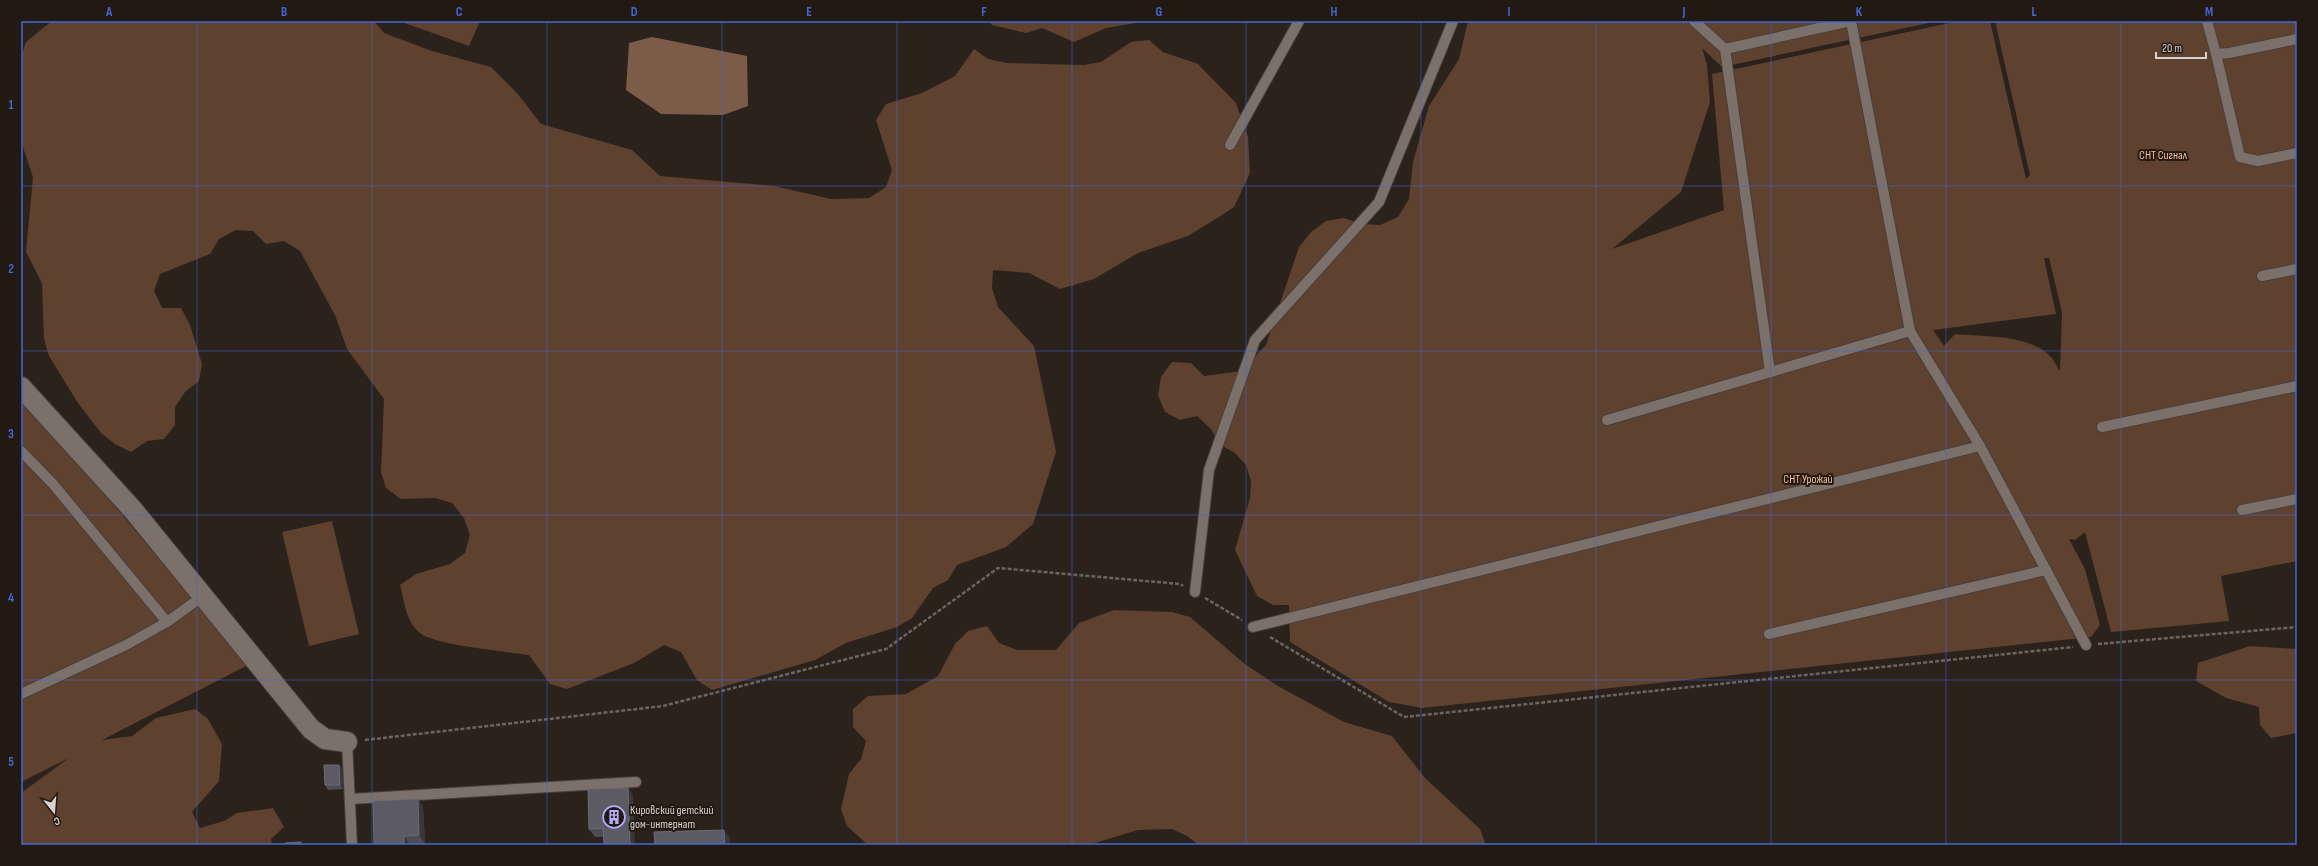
<svg xmlns="http://www.w3.org/2000/svg" width="2318" height="866" viewBox="0 0 2318 866" font-family="'Sofia Sans Condensed',sans-serif">
  <style>
    .green { fill: #5f412f; fill-rule: evenodd }
    .water { fill: #7c5c49 }
    .lines { fill: none; stroke-linecap: round; stroke-linejoin: round }
    .lane-casing { stroke: #473f3b; stroke-width: 12 }
    .street-casing { stroke: #473f3b; stroke-width: 22 }
    .path { stroke: #6c645f; stroke-width: 2.5; stroke-dasharray: 4 2; stroke-linecap: butt }
    .lane { stroke: #7c716a; stroke-width: 10 }
    .street { stroke: #7c716a; stroke-width: 20 }
    .wall { fill: #4d4c55 }
    .shaded-wall { fill: #393539 }
    .building { fill: #5c5a62; stroke: #6f6d73 }
    .grid { fill: none; stroke: #4368d6; stroke-width: 1; stroke-opacity: 0.55 }
    .labels { text-anchor: middle; dominant-baseline: central; stroke-width: 4; stroke-linejoin: round; paint-order: stroke }
    .park-label { font-size: 12px; fill: #f6bd9b; stroke: #221913 }
    .poi-label { font-size: 12px; fill: #d9d2ce; stroke: #221913; text-anchor: start }
    .neatline { fill: none; stroke: #4368d6; stroke-width: 1.5 }
    .grid-label { font-size: 13px; text-anchor: middle; font-weight: bold; fill: #4368d6 }
  </style>
  <rect width="100%" height="100%" fill="#2b221c"/>
  <g class="green">
    <path d="M52 21H374L384 33 432 51 491 67 517 93 541 124 632 150 660 176 774 186 831 199 869 198 886 187 892 170 876 120 886 104 922 93 955 76 974 49 988 59 1007 63 1084 65 1101 62 1131 42 1149 40 1163 52 1198 64 1236 103 1248 137 1250 173 1234 207 1219 217 1188 236 1138 253 1094 279 1060 289 1029 273 993 270 992 288 998 307 1034 346 1056 452 1033 524 1006 547 957 565 948 580 933 588 912 618 897 627 846 643 815 660 712 690 697 680 681 652 664 645 634 663 567 689 550 684 529 655C505 651 437 646 420 633 406 622 404 600 400 585L416 574 450 564 465 553 470 535 464 518 452 503 435 498 401 499 386 488 381 472 384 399 347 349 335 315 300 251 284 241 266 244 253 231 236 230 219 239 210 254 160 274 154 291 162 308H181L190 325 202 364 199 381 185 392 175 407V425L164 439 147 441 131 452 115 444 101 433 78 403 49 356 44 339 42 283 26 252 33 177 21 141V57L26 42Z"/>
    <polygon points="399,21 480,21 469,46"/>
    <polygon points="989,21 1147,21 1106,28 1074,42 1042,28 1026,33 992,25"/>
    <path d="M1468 21H1938L1722 67 1702 48 1707 65 1710 102 1681 192 1612 249 1724 210 1712 74 1959 21H1990L2026 179 2030 175 1995 21H2297V561L2221 576 2229 621 2111 632 2085 532 2075 540 2069 539 2085 569 2100 625 2091 637 1422 708 1389 702 1290 642 1289 605H1273L1257 596 1235 550 1250 498 1251 481 1246 465 1235 453 1219 444 1211 429 1197 416 1180 420 1165 412 1158 395 1161 377 1172 362 1191 363 1204 376 1241 371 1266 345 1299 247 1311 232 1326 221 1344 218 1362 224 1380 225 1398 217 1409 199 1413 162 1429 106 1459 59ZM2044 258H2049L2062 312 2060 371C2057 367 2055 362 2052 358 2031 334 1984 337 1955 334L1944 346 1933 330 2056 314Z"/>
    <polygon points="21,402 56,436 248,665 102,740 132,736 156,718 195,709 208,719 222,744 219,781 192,812 200,828 224,821 237,813 273,808 284,827 271,839 272,845 21,845 21,793 69,758 21,782"/>
    <polygon points="332,521 359,634 309,646 282,532"/>
    <polygon points="1114,610 1172,612 1190,617 1246,665 1278,686 1344,722 1392,736 1425,778 1480,829 1486,845 1199,845 1187,836 1172,829 1138,830 1088,845 868,845 847,826 841,809 849,774 861,759 866,741 853,727 853,709 868,696 906,694 938,676 955,644 968,631 987,626 999,643 1017,650 1056,650 1079,623"/>
    <polygon points="2250,646 2297,649 2297,733 2271,738 2260,725 2259,707 2226,698 2196,681 2198,663"/>
  </g>
  <polygon class="water" points="652,37 747,56 748,106 723,115 661,114 626,90 629,43"/>
  <g class="lines">
    <g class="lane-casing">
      <g id="lane">
        <polyline points="1694,21 1725,49 1770,372"/>
        <polyline points="1851,21 1910,331 1980,446 2086,645"/>
        <polyline points="2207,21 2216,54"/>
        <polyline points="2297,39 2229,53 2216,54 2240,157 2258,161 2297,153"/>
        <polyline points="1725,49 1851,21"/>
        <polyline points="1230,145 1299,21"/>
        <polyline points="2262,276 2297,269"/>
        <polyline points="1607,420 1910,331"/>
        <polyline points="2102,427 2297,386"/>
        <polyline points="21,451 53,484 167,622"/>
        <polyline points="2242,510 2297,499"/>
        <polyline points="1195,592 1209,470 1255,340 1379,202 1453,21"/>
        <polyline points="1253,627 1980,446"/>
        <polyline points="1769,634 2046,570"/>
        <polyline points="21,694 126,645 167,622 203,596"/>
        <polyline points="347,742 352,845"/>
        <polyline points="350,799 636,782"/>
      </g>
    </g>
    <g class="street-casing">
      <polyline id="street" points="21,387 133,510 311,729 325,739 347,742"/>
    </g>
    <g class="path">
      <polyline points="1205,598 1242,620"/>
      <polyline points="1270,637 1404,717 2073,647"/>
      <polyline points="2098,644 2297,627"/>
      <polyline points="365,740 663,706 886,649 998,568 1180,584 1183,586"/>
    </g>
    <use href="#lane" class="lane"/>
    <use href="#street" class="street"/>
  </g>
  <g class="wall">
    <polygon points="339,765 342,769 343,789 328,790 325,785"/>
    <polygon points="628,788 633,796 604,837 595,837 589,829"/>
    <polygon points="418,799 423,807 425,844 374,845"/>
  </g>
  <g class="shaded-wall">
    <polygon points="339,765 342,769 343,789 340,785"/>
    <polygon points="628,788 633,796 635,845 630,845"/>
    <polygon points="418,799 423,807 425,844 419,835"/>
    <polygon points="724,830 730,838 730,845 725,845"/>
    <polygon points="404,836 410,844 410,845 404,845"/>
  </g>
  <g class="building">
    <polygon points="324,765 339,765 340,785 325,785"/>
    <polygon points="628,788 630,845 604,845 603,828 589,829 588,789"/>
    <polygon points="418,799 419,835 404,836 404,845 374,845 373,801"/>
    <polygon points="724,830 725,845 655,845 654,832"/>
    <polygon points="301,842 301,845 285,845 285,843"/>
  </g>
  <path class="grid" d="M197 21V845M372 21V845M547 21V845M722 21V845M897 21V845M1072 21V845M1246 21V845M1421 21V845M1596 21V845M1771 21V845M1946 21V845M2121 21V845M21 186H2297M21 351H2297M21 515H2297M21 680H2297"/>
  <defs>
    <g id="building-ring" transform="scale(1.15)"><circle r="9.5" fill="#221913" stroke="#b4acf9" stroke-width="1.5"/><path d="M-4-6H4V6H1V3H-1V6H-4ZM-2.5-4.3h1.7v1.8h-1.7ZM.8-4.3h1.7v1.8H.8ZM-2.5-1h1.7V.8h-1.7ZM.8-1h1.7V.8H.8Z" fill="#b4acf9"/></g>
  </defs>
  <g fill-rule="evenodd">
    <use href="#building-ring" x="614" y="817"/>
  </g>
  <g class="labels">
    <g class="park-label">
      <text x="2163" y="155">СНТ Сигнал</text>
      <text x="1808" y="479">СНТ Урожай</text>
    </g>
    <g class="poi-label">
      <text x="630" y="810">Кировский детский<tspan x="630" dy="14">дом-интернат</tspan></text>
    </g>
  </g>
  <rect width="2318" height="866" fill="none" stroke="#221913" stroke-width="44"/>
  <g transform="translate(54 812) rotate(163)" stroke="#221913" stroke-width="3" paint-order="stroke">
  <path d="M0-3L7 15L0 10L-7 15Z" fill="#d9d2ce"/>
  <text y="-6" font-size="11" font-weight="bold" text-anchor="middle" fill="#d9d2ce">С</text>
  </g>
  <path d="M2156 52v6h50v-6" fill="none" stroke="#d9d2ce" stroke-width="2"/>
  <text x="2162" y="52" font-size="12" fill="#d9d2ce" stroke="#221913" stroke-width="3" paint-order="stroke">20 m</text>
  <rect x="22" y="22" width="2274" height="822" class="neatline"/>
  <g class="grid-label">
    <text x="109" y="16">A</text>
    <text x="284" y="16">B</text>
    <text x="459" y="16">C</text>
    <text x="634" y="16">D</text>
    <text x="809" y="16">E</text>
    <text x="984" y="16">F</text>
    <text x="1159" y="16">G</text>
    <text x="1334" y="16">H</text>
    <text x="1509" y="16">I</text>
    <text x="1684" y="16">J</text>
    <text x="1859" y="16">K</text>
    <text x="2034" y="16">L</text>
    <text x="2209" y="16">M</text>
    <text x="11" y="109">1</text>
    <text x="11" y="273">2</text>
    <text x="11" y="438">3</text>
    <text x="11" y="602">4</text>
    <text x="11" y="766">5</text>
  </g>
</svg>
